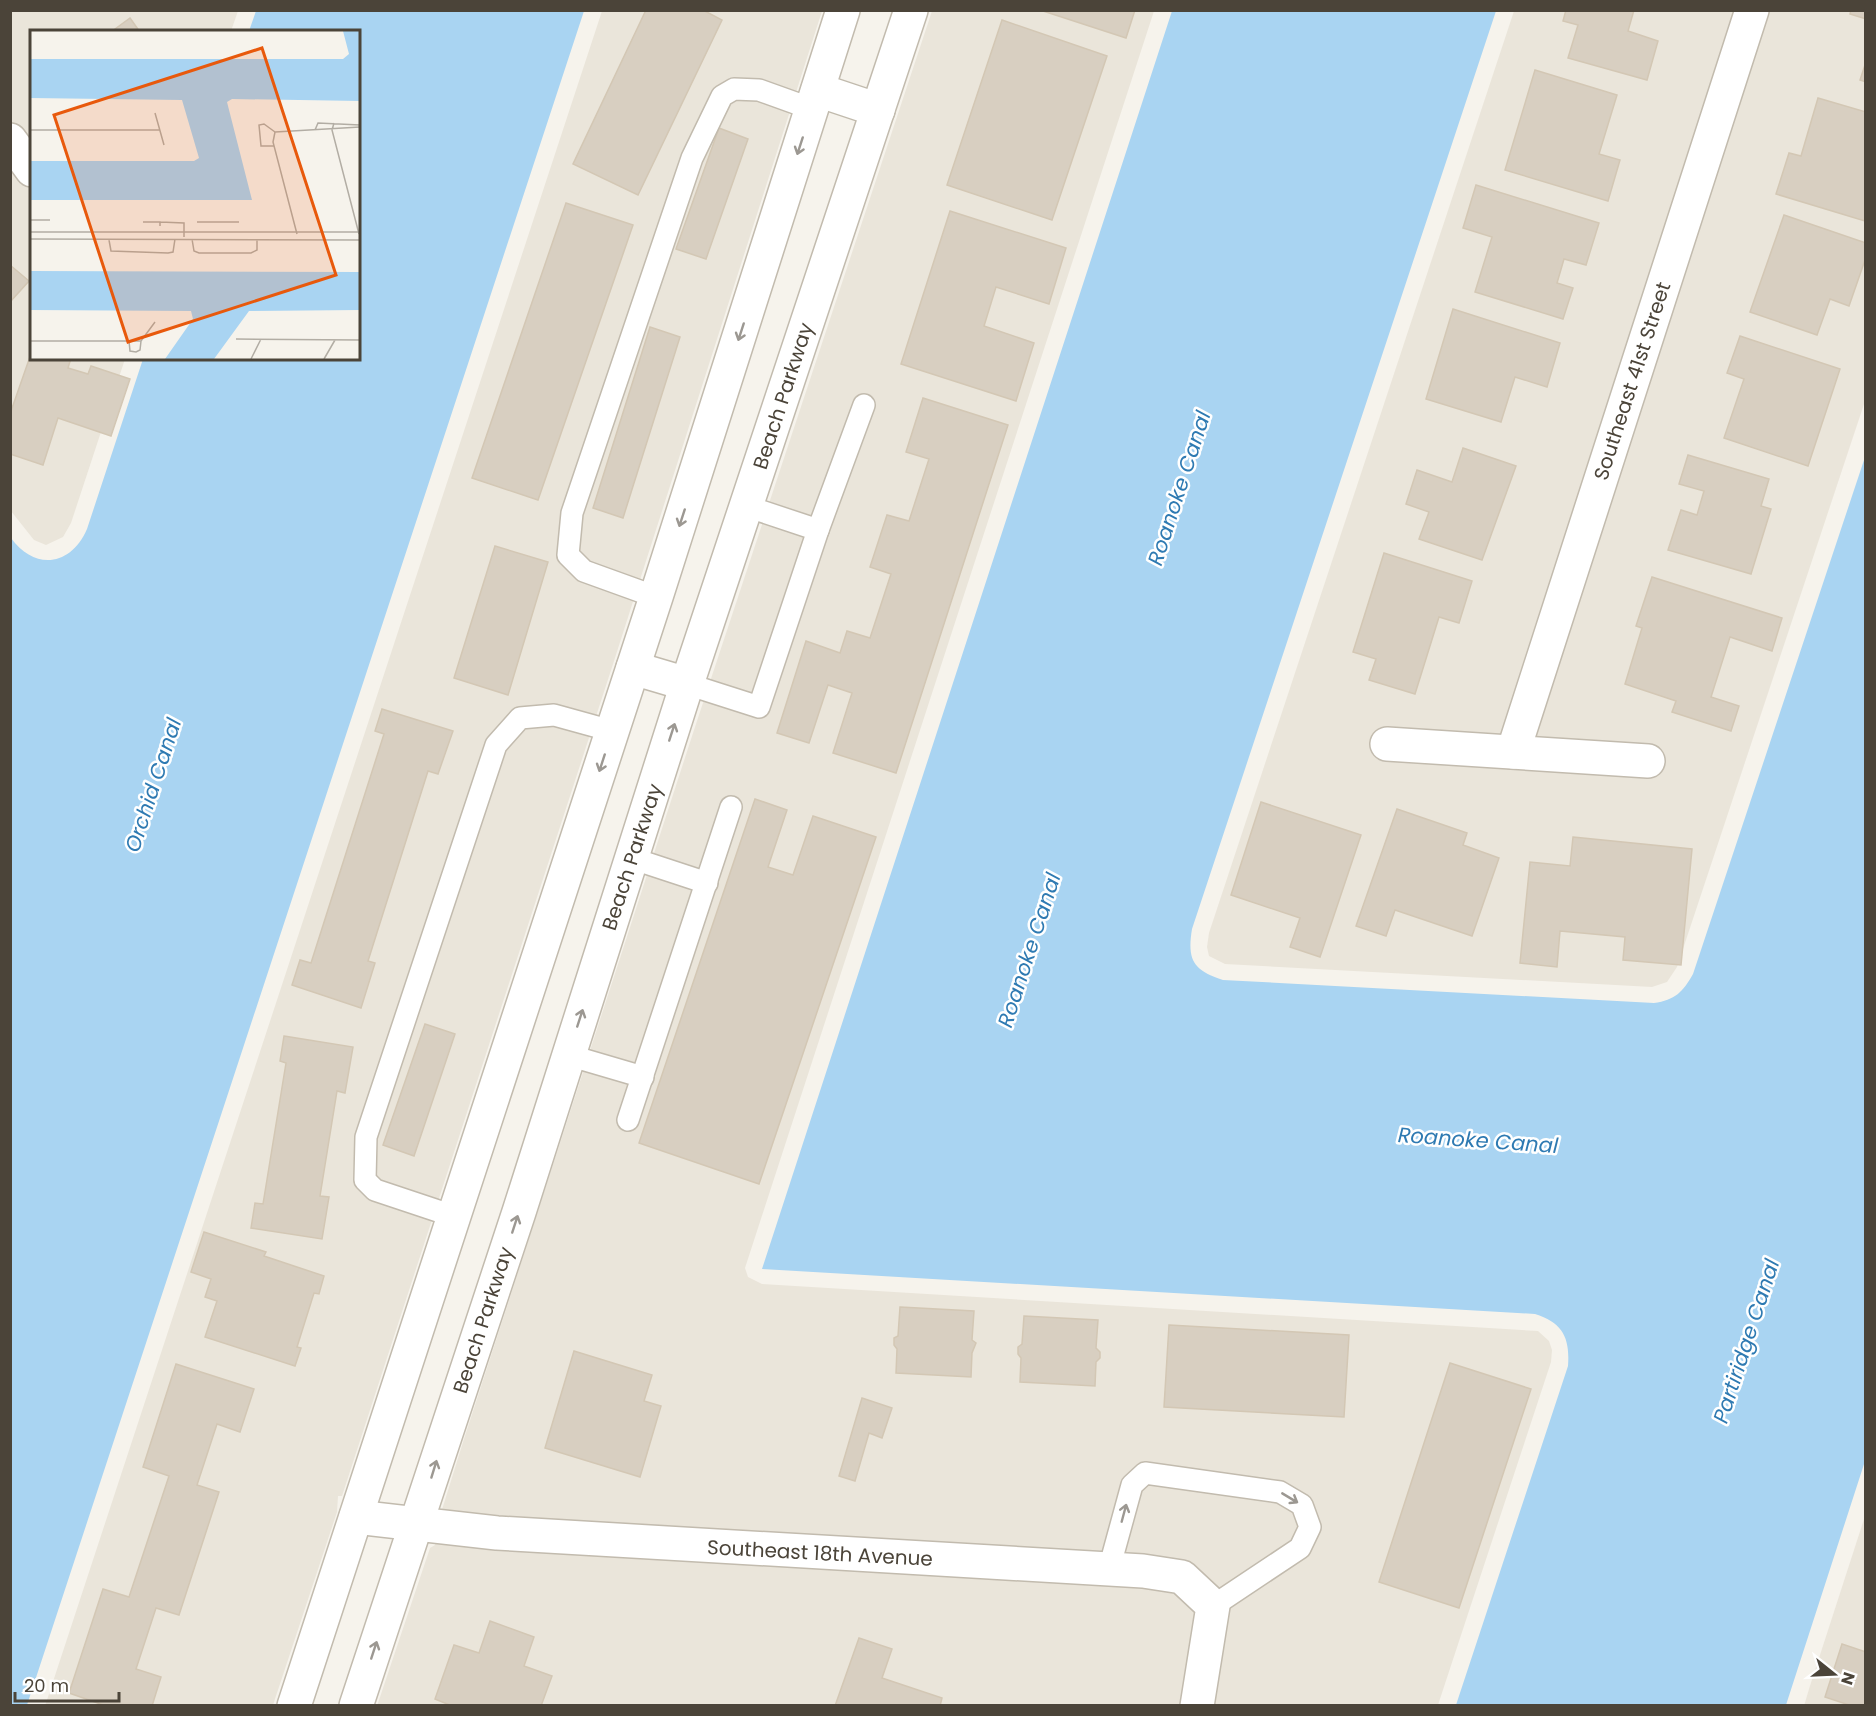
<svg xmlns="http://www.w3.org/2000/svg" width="1876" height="1716" viewBox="0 0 1876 1716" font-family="Poppins,sans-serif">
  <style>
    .residential { fill: #eae5da }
    .water { fill: #a9d4f2 }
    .building { fill: #d8cfc1; stroke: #d3c7b4; stroke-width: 1.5 }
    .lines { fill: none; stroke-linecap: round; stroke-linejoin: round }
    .service-casing { stroke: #c2bbae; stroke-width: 24 }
    .minor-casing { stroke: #c2bbae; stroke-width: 36 }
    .tertiary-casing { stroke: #c2bbae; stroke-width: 36 }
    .service { stroke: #fff; stroke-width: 21 }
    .minor { stroke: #fff; stroke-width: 33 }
    .tertiary { stroke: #fff; stroke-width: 33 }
    .oneway { stroke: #9c9892 }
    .labels { text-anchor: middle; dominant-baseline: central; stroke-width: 5; stroke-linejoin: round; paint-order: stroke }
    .street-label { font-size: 20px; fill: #4b4439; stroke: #fff }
    .water-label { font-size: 21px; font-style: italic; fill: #2e7ab2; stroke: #fff }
    .inset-road { fill: none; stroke: #b2ada4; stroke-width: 1.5 }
    .view { fill: #e8590c; fill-opacity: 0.15; stroke: #e8590c; stroke-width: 3 }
    .inset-edge { fill: none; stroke: #4b4439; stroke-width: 3 }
  </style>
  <rect width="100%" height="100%" fill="#f6f3ec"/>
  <g class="residential">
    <polygon points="11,11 238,11 231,31 32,32 32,358 125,359 71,523 63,537 46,545 34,540 11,511"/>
    <polygon points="602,11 822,11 614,661 342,1496 338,1496 337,1512 273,1705 45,1706"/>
    <polygon points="932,11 1154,11 745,1268 748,1277 762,1284 1538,1331 1549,1341 1552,1350 1551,1362 1438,1705 377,1706 430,1548 435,1545 436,1529 464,1439 694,730"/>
    <polygon points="1514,11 1865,11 1865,401 1677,967 1667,982 1652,987 1225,964 1209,956 1207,947 1209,933"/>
    <polygon points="1865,1516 1865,1705 1804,1706 1809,1689"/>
  </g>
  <g class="water">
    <path d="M256 11H584L27 1705H11V538C35 571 71 566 87 529L143 359 358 358V32L249 31Z"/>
    <path d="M1172 11H1496L1192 929C1187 960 1193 970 1223 980L1654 1003C1675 1000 1683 992 1693 974L1865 457V1461L1786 1705H1456L1568 1366C1570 1338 1563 1323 1535 1314L762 1269Z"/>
  </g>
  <g class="building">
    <polygon points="646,10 703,10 722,20 638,195 573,164"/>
    <polygon points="1040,10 1135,10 1126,38"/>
    <polygon points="1566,10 1634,10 1628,31 1658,41 1647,80 1568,58 1578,25 1563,21"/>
    <polygon points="1851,10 1866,10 1866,19 1850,14"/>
    <polygon points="130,18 140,32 111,32"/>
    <polygon points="1002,20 1107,56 1052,220 947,185"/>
    <polygon points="1866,62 1866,82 1860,80"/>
    <polygon points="1535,70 1617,95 1599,154 1620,160 1608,201 1505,170"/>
    <polygon points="1818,98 1866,112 1865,221 1776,194 1789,153 1801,156"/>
    <polygon points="719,128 748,139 706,259 676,249"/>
    <polygon points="1476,185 1599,223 1586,265 1564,259 1557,283 1573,288 1563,319 1475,292 1492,237 1463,228"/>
    <polygon points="566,203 633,225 538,500 472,478"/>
    <polygon points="950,211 1066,248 1049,304 996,287 984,326 1034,343 1016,401 901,364"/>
    <polygon points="1784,215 1866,243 1866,257 1849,306 1830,299 1817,335 1750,312"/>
    <polygon points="10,265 29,281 10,302"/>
    <polygon points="1453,309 1560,343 1547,387 1515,377 1501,422 1426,399"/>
    <polygon points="650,327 680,337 623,518 593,508"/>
    <polygon points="1740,336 1840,369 1808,466 1724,438 1744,379 1727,373"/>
    <polygon points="32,351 32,358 71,358 68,368 88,374 91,366 130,379 111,436 58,418 43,465 10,454 10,414"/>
    <polygon points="923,398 1008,425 896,773 833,753 852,693 828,685 809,743 777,733 806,641 840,653 847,631 870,638 891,574 870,567 887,515 909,521 929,459 906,452"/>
    <polygon points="1463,448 1516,466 1482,560 1419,539 1429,512 1406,504 1417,470 1452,482"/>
    <polygon points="1688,455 1769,479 1761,506 1771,509 1751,574 1668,550 1681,510 1697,515 1704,491 1679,484"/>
    <polygon points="495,546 548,562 508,695 454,678"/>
    <polygon points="1384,553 1472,581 1459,623 1439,617 1415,694 1369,680 1376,659 1353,652"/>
    <polygon points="1652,577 1782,618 1772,651 1730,637 1711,697 1739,706 1731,731 1672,712 1676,701 1625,684 1642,628 1636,626"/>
    <polygon points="382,709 453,731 438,774 428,771 368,961 375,963 361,1008 292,985 300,960 311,963 384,734 375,731"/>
    <polygon points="755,799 787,810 768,867 793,875 813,816 876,837 759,1184 639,1143"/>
    <polygon points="1261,802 1361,835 1320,957 1290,947 1300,918 1231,895"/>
    <polygon points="1397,809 1467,833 1463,845 1499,858 1472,936 1395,910 1386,936 1356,926"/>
    <polygon points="1573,837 1692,849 1681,965 1623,960 1625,937 1560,931 1557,967 1520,963 1530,862 1570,866"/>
    <polygon points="425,1024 455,1034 414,1156 383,1145"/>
    <polygon points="284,1036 353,1047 345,1093 337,1091 320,1196 329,1197 322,1239 251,1228 255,1203 263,1204 286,1063 280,1061"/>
    <polygon points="204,1232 266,1252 264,1256 324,1276 319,1294 314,1293 297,1347 301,1348 295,1366 205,1337 217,1301 205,1297 211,1279 191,1272"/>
    <polygon points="900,1307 974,1311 972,1340 976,1343 972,1353 971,1377 896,1373 897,1349 894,1345 894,1338 898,1336"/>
    <polygon points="1024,1316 1098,1320 1096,1348 1100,1352 1100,1358 1096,1362 1095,1386 1020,1382 1021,1358 1018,1354 1018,1347 1022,1344"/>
    <polygon points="1169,1325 1349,1335 1344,1417 1164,1407"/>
    <polygon points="574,1351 652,1375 644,1401 661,1406 640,1477 545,1448"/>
    <polygon points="1450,1363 1531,1389 1459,1608 1379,1582"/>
    <polygon points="176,1364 254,1389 240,1432 217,1424 197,1485 219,1492 179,1615 156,1608 136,1669 161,1677 152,1706 106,1706 69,1693 103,1589 129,1597 169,1476 143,1467"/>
    <polygon points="862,1398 892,1408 882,1438 869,1433 855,1481 839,1476"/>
    <polygon points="490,1621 534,1637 524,1666 552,1676 541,1706 452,1706 435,1699 454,1645 479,1653"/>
    <polygon points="859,1638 892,1649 882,1678 942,1698 940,1706 835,1706"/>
    <polygon points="1842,1644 1866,1652 1866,1706 1852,1706 1825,1697"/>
  </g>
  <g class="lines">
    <g class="service-casing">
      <g id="service">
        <polyline points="746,506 818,530 864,405"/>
        <polyline points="656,597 584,571 568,555 572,513 692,158 722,96 734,89 759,90 812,109"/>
        <polyline points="687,684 759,707 818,530"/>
        <polyline points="631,858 707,883"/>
        <polyline points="568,1055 643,1077"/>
        <polyline points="628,1120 731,807"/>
        <polyline points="453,1216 375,1190 365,1180 366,1137 496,745 520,718 554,715 612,731"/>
        <polyline points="1109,1569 1132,1485 1145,1473 1280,1492 1302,1505 1310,1527 1300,1548 1213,1606"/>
      </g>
    </g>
    <g class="minor-casing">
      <g id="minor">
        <polyline points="10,140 32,170"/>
        <polyline points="1387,744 1648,761"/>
        <polyline points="1513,752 1752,10"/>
        <polyline points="417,1524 497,1533 1143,1571 1182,1577 1213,1606 1197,1706"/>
      </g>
    </g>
    <g class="tertiary-casing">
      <g id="tertiary">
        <polyline points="818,90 878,110"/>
        <polyline points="633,668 687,684"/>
        <polyline points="356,1517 417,1524"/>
        <polyline points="294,1706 656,597 843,10"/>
        <polyline points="356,1706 519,1212 687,684 911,10"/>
      </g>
    </g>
    <use href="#service" class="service"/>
    <use href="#minor" class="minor"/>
    <use href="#tertiary" class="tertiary"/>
  </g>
  <defs><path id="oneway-shaft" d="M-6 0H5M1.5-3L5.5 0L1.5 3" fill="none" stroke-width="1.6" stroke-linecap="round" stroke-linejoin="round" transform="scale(1.5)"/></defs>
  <g class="oneway">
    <use href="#oneway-shaft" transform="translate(800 146) rotate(108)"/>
    <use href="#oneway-shaft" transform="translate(741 332) rotate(108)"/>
    <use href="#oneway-shaft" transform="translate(682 518) rotate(108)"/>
    <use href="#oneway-shaft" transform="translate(672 732) rotate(-72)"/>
    <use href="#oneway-shaft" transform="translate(602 763) rotate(108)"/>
    <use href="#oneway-shaft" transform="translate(580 1018) rotate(-72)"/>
    <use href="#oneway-shaft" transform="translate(515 1224) rotate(-72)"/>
    <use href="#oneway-shaft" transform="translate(434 1469) rotate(-73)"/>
    <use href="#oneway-shaft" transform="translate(1290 1498) rotate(31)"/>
    <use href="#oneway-shaft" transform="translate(1124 1513) rotate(-75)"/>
    <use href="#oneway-shaft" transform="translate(374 1650) rotate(-72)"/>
  </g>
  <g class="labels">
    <g class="street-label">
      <text transform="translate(1632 381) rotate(-72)">Southeast 41st Street</text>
      <text transform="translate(783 396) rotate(-72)">Beach Parkway</text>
      <text transform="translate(632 857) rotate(-72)">Beach Parkway</text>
      <text transform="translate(483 1320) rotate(-72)">Beach Parkway</text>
      <text transform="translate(820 1553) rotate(3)">Southeast 18th Avenue</text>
    </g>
    <g class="water-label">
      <text transform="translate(1179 488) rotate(-72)">Roanoke Canal</text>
      <text transform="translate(153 785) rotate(-72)">Orchid Canal</text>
      <text transform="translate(1029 950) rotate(-72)">Roanoke Canal</text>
      <text transform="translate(1478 1140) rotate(4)">Roanoke Canal</text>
      <text transform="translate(1746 1341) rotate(-72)">Partiridge Canal</text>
    </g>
  </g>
  <g transform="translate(30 30)">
    <rect width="330" height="330" fill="#f6f3ec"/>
    <path d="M313 1H330V71L202 69 197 72 222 170H0V131H164L169 128 152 70 0 68V29H313L319 24ZM0 241 330 242V280L219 281 184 329H135L163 289 161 281 0 280Z" fill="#a9d4f2"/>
    <path class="inset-road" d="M125 83 134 115M304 93 302 100 329 204M0 100H130M285 100 288 93 330 95M245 102 243 112 267 204M245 102 330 97M244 116H231L229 95 234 94 245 102M0 190H20M113 192H130V196M130 192 154 193V207M167 192H209M0 202H330M0 209 330 210M162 209 164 221 169 223H221L227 220V210M79 210 81 221 138 223 143 222 145 209M206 309 330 310M0 311H111L125 292M99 311 100 321 106 322 110 320 111 311M221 329 231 309M294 329 305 310"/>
    <path class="view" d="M232 18 306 245 98 312 24 85Z"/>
    <rect width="330" height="330" class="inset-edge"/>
  </g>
  <rect width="1876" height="1716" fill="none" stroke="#4b4439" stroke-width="24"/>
  <g transform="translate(1834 1674) rotate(108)" stroke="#ffffff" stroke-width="4.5" paint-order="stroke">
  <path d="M0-4.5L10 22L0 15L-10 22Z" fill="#4b4439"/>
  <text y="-9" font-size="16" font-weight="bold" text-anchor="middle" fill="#4b4439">N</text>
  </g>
  <path d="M15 1692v9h104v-9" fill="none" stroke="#4b4439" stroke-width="3"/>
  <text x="24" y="1692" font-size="18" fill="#4b4439" stroke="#ffffff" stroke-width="4.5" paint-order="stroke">20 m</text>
</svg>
